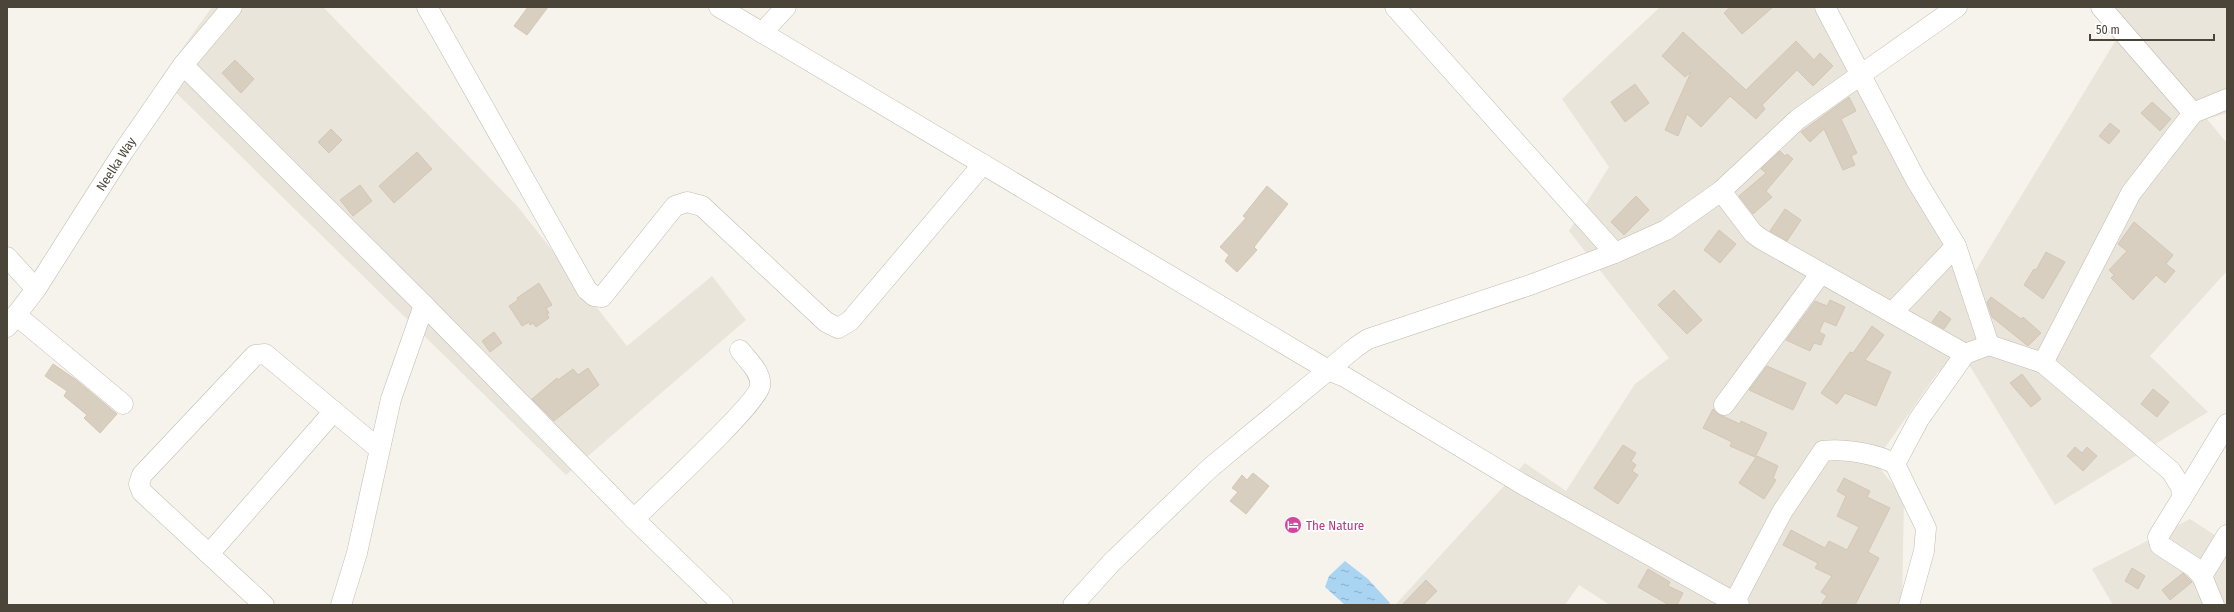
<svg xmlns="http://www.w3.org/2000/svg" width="2234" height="612" viewBox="0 0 2234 612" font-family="'Fira Sans Condensed',sans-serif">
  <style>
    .residential { fill: #eae5da }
    .water { fill: url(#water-ripples) }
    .building { fill: #d8cfc1; stroke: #d3c7b4 }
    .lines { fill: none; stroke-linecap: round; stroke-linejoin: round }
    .minor-casing { stroke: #c2bbae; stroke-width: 21 }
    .minor { stroke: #fff; stroke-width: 20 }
    .labels { text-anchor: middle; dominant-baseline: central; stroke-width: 3.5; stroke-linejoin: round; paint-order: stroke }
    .street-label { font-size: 13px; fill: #4b4439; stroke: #fff }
    .hotel-label { font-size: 13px; fill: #b23c85; stroke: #fff; text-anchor: start }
  </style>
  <defs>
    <pattern id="water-ripples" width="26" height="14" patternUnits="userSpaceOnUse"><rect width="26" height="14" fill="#a9d4f2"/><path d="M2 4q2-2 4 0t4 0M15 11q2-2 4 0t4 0" fill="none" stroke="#8caec5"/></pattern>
  </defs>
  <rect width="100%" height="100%" fill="#f6f3ec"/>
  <g class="residential">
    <polygon points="212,7 323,7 518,207 627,346 712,276 746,320 566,475 161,78"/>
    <polygon points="1660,7 1827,7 1967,285 2125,25 2110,7 2227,7 2227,113 2207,119 2227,143 2227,271 2150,356 2208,412 2055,505 1968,363 1938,372 1875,462 1904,499 1902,605 1610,605 1579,585 1565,605 1395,605 1525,463 1566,491 1635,384 1669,358 1569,231 1609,167 1562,99"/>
    <polygon points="2190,519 2227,543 2227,605 2113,605 2092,569"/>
  </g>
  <polygon class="water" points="1345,561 1368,579 1390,603 1388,605 1345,605 1325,587 1329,576"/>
  <g class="building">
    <polygon points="528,7 548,7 527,35 514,26"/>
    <polygon points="1730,7 1773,7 1742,34 1724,13"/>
    <polygon points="1683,32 1746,90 1796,41 1814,60 1820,53 1833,66 1813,86 1797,70 1762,105 1765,109 1756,119 1730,96 1701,127 1687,114 1678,136 1665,130 1691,72 1685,77 1662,56"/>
    <polygon points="235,60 254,79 241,93 222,73"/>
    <polygon points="1635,84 1649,103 1625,122 1611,102"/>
    <polygon points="1849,97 1856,111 1841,119 1857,153 1851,156 1855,165 1843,170 1824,129 1810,142 1801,132"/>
    <polygon points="2152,102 2171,119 2160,131 2141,113"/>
    <polygon points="2110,123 2120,131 2109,144 2099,136"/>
    <polygon points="331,129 342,140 329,153 318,142"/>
    <polygon points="1780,151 1785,156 1787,154 1793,159 1766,191 1772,197 1753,214 1739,196 1766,173 1761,169"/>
    <polygon points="417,152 432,169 394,203 379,186"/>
    <polygon points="360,185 372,201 353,216 340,200"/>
    <polygon points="1267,186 1288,204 1254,247 1257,250 1237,272 1225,261 1229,255 1220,247 1246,218 1243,216"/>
    <polygon points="1636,196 1649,210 1624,235 1611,222"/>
    <polygon points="1785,209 1801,220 1787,241 1770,231"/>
    <polygon points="2134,222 2173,255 2166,264 2175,271 2165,283 2156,275 2133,300 2111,278 2114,275 2109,270 2127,251 2118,244"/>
    <polygon points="1719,230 1736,244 1720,263 1704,250"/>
    <polygon points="2046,252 2065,262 2043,299 2024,285 2034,269 2036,270"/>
    <polygon points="539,283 552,305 546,308 549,313 547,314 549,318 536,327 533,323 530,325 529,322 522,326 509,306 518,300 517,298"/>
    <polygon points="1674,290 1702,320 1687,334 1658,305"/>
    <polygon points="1991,297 2021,319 2023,317 2041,333 2028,346 1992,317 1987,302"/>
    <polygon points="1830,300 1845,307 1836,326 1824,321 1819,332 1825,335 1821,345 1814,343 1810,351 1786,340 1815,301 1827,306"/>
    <polygon points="1940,311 1951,319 1944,329 1932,322"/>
    <polygon points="1872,326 1884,335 1865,360 1891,372 1876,406 1845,393 1837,404 1821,393 1850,352 1853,353"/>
    <polygon points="494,332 502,343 490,352 482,341"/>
    <polygon points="53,364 75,379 117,414 100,433 84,418 87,415 64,396 67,391 45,376"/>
    <polygon points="1767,366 1806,383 1793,410 1749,390"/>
    <polygon points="588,368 599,385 554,421 532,399 557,378 558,380 573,369 578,375"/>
    <polygon points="2022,374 2041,399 2031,407 2010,383"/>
    <polygon points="2153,389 2169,402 2157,417 2141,404"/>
    <polygon points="1713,409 1718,414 1740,424 1741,421 1767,433 1755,457 1730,446 1732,442 1703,428"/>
    <polygon points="1623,445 1636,453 1631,461 1636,465 1632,471 1638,475 1618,504 1594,488"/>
    <polygon points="2075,447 2082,453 2087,447 2097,456 2083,471 2067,456"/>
    <polygon points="1757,456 1778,466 1773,478 1776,480 1764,499 1739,483"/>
    <polygon points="1253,473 1269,486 1246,514 1230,501 1238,492 1232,488 1242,475 1247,480"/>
    <polygon points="1844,478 1870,491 1867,497 1890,508 1868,552 1879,558 1855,605 1821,605 1827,596 1821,592 1832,576 1815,568 1818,563 1783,545 1791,530 1825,548 1829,541 1847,550 1859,527 1837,516 1846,496 1837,491"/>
    <polygon points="2132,568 2145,576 2138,589 2125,581"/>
    <polygon points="1648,569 1670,582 1668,586 1683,593 1677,605 1669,605 1638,587"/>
    <polygon points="2183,573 2192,582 2170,600 2162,590"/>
    <polygon points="1426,580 1437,591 1423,605 1402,605"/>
  </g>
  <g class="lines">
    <g class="minor-casing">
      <g id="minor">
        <polyline points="427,7 587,290 594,296 602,297 675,206 687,202 702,206 826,322 838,328 850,321 983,164"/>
        <polyline points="719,7 1328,370 1345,377 1522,484 1739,605"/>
        <polyline points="1395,7 1615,253"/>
        <polyline points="1825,7 1916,180 1956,246 1989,345"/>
        <polyline points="2101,7 2193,113"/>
        <polyline points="762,33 786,7"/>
        <polyline points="183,65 424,305 634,519 723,605"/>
        <polyline points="1721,191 1753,233 1761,239 1965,354"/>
        <polyline points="7,257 36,289"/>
        <polyline points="1892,313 1956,246"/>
        <polyline points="16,315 123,404"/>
        <polyline points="7,327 36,289 123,152 183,65 232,7"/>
        <polyline points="2043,363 2171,471 2181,487 2182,498 2158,537 2160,545 2194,567 2202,576 2214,605"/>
        <polyline points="1724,405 1821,273"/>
        <polyline points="2182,498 2227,424"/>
        <path d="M634 519C653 500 758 403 760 386 762 372 747 360 740 350"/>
        <polyline points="209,554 334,411"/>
        <polyline points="2202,576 2227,535"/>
        <polyline points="264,605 142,492 139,484 142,475 255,355 265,354 379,449"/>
        <polyline points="341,605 357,553 391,399 424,305"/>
        <polyline points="1073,605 1112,562 1210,468 1356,347 1368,339 1530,285 1615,253 1666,230 1721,191 1798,119 1957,7"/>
        <path d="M1733 605 1782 512 1823 451C1843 448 1878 454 1895 464"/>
        <polyline points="1909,605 1924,551 1926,528 1895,464 1919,419 1965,354 1989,345 2043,363 2131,193 2193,113 2227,99"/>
      </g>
    </g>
    <use href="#minor" class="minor"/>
  </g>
  <defs>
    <g id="hotel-disc" transform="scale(0.9)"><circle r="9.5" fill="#d1479c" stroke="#fff"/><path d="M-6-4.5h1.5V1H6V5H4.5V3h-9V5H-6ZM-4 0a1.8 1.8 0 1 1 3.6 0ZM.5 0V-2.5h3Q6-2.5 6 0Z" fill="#fff"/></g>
  </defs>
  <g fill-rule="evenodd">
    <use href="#hotel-disc" x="1293" y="525"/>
  </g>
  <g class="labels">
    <g class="street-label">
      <text transform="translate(116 164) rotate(-57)">Neelka Way</text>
    </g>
    <g class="hotel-label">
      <text x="1306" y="525">The Nature</text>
    </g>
  </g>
  <rect width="2234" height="612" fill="none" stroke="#4b4439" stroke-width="16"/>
  <path d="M2090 34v6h124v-6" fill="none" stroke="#4b4439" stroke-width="2"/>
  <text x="2096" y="34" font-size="12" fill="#4b4439" stroke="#ffffff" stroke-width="3" paint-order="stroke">50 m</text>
</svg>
